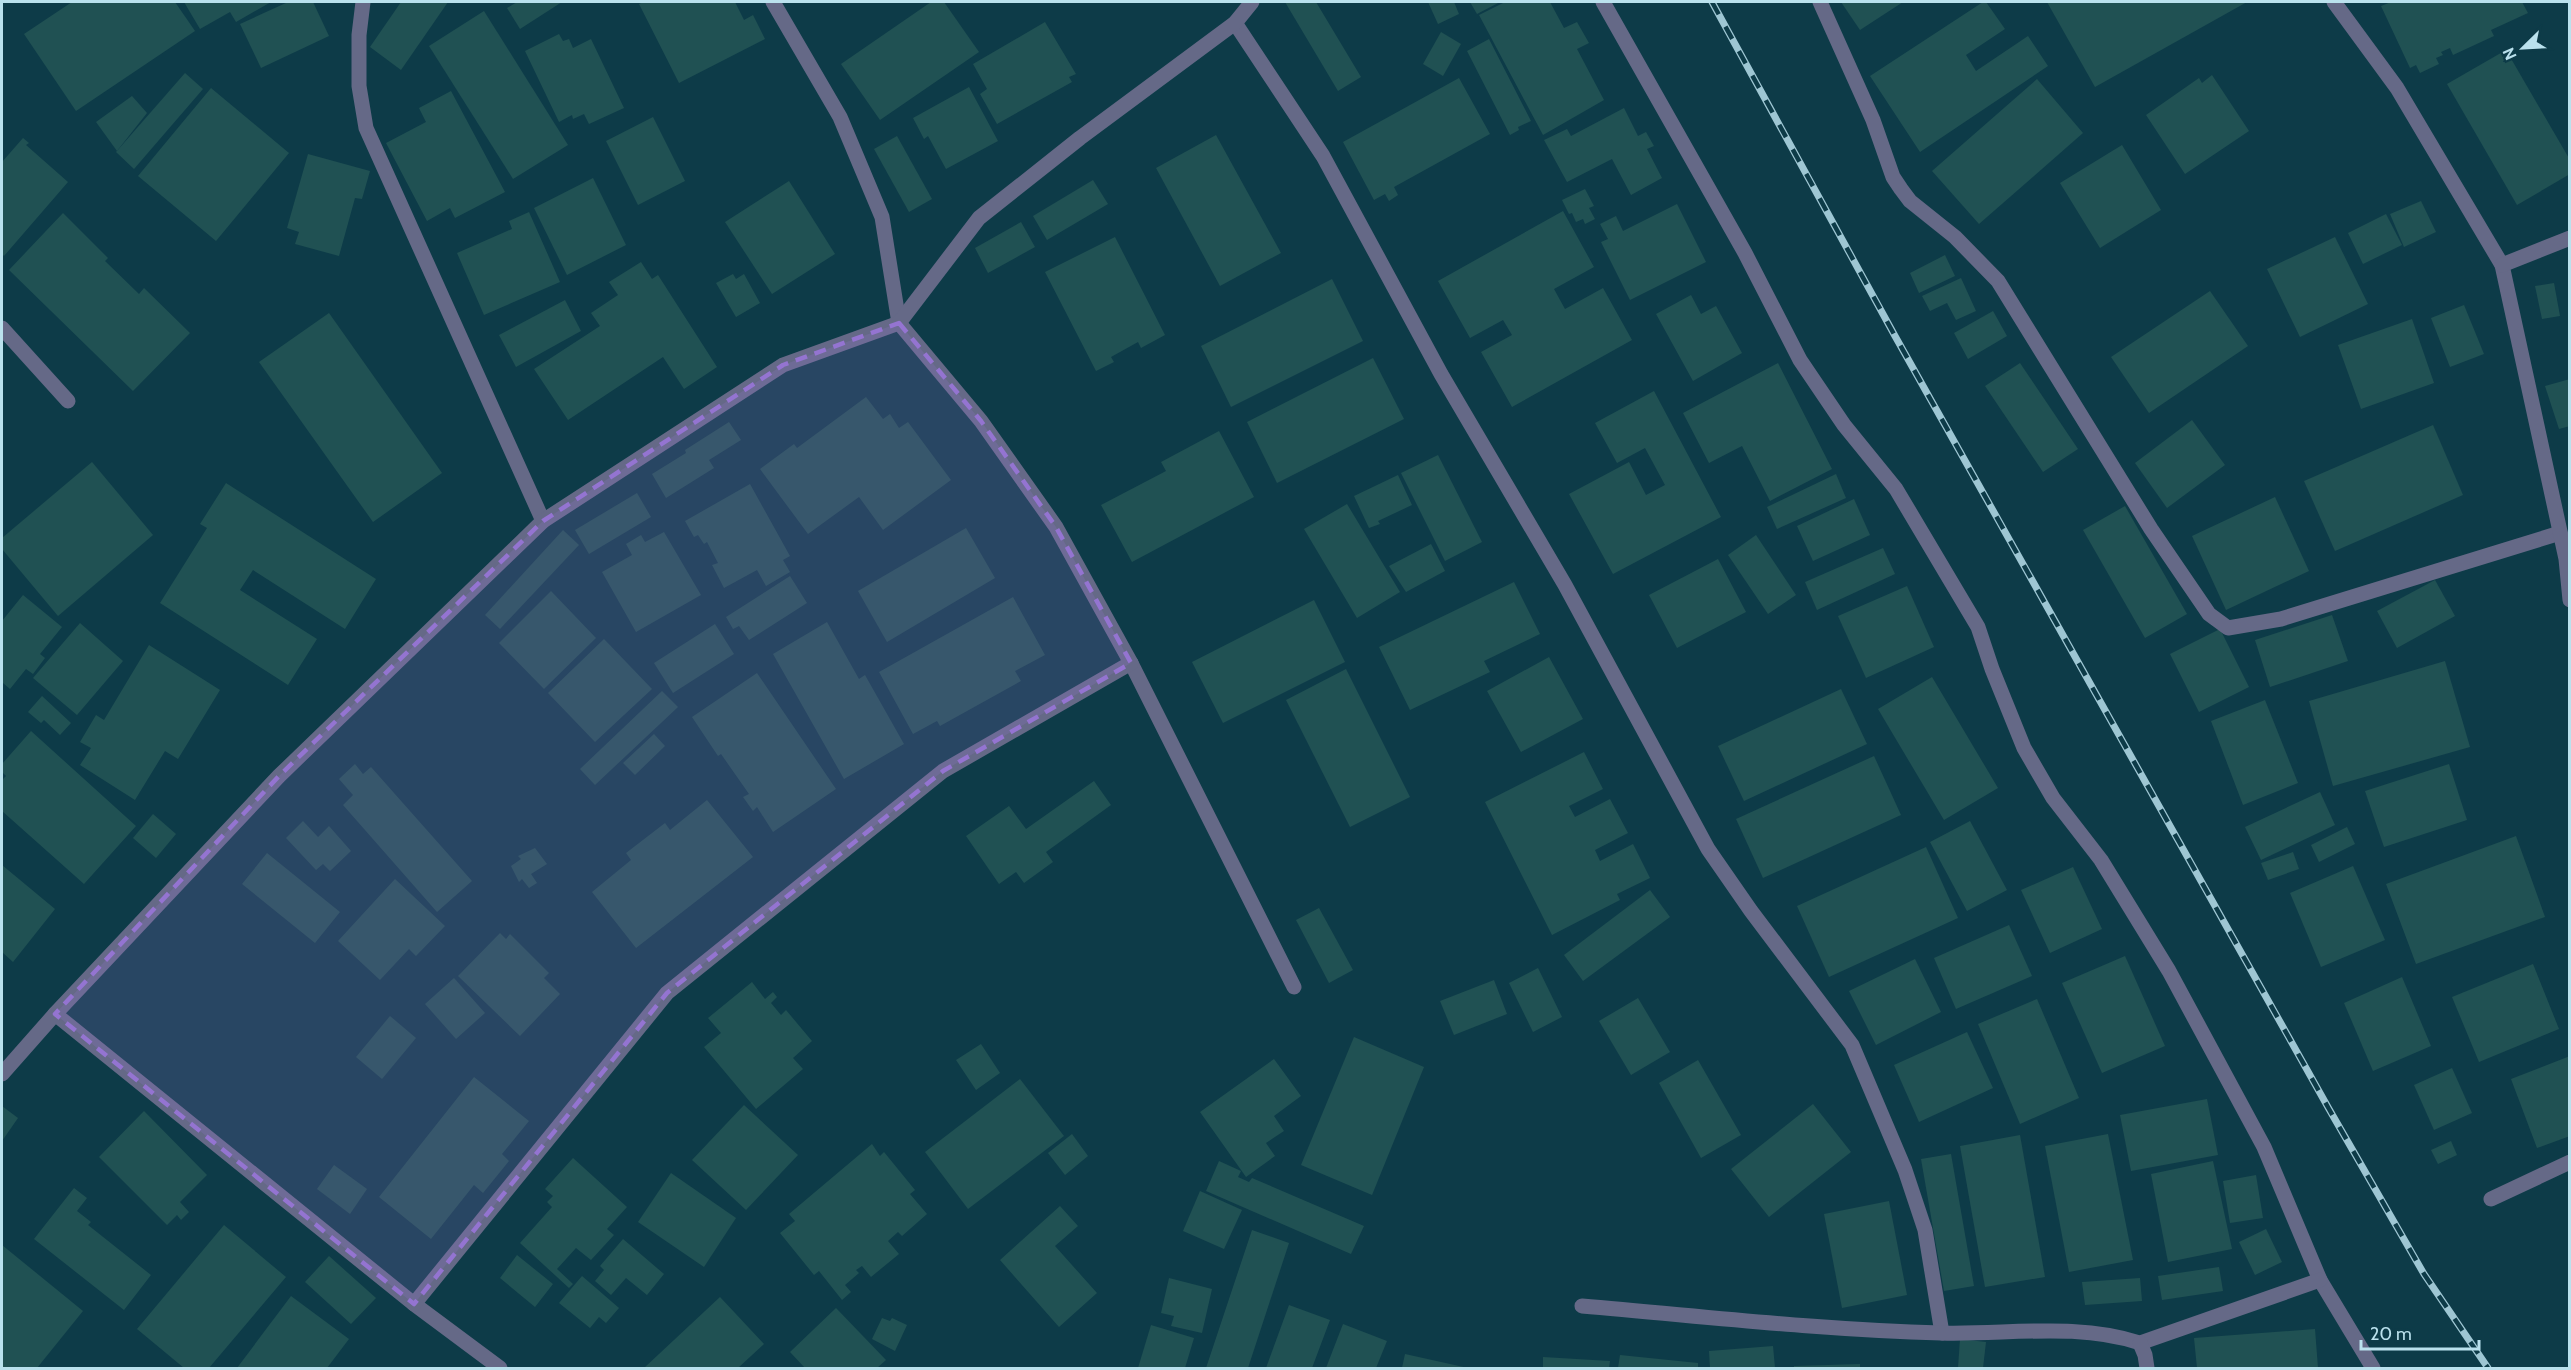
<svg xmlns="http://www.w3.org/2000/svg" width="2571" height="1370" viewBox="0 0 2571 1370" font-family="Cabin,sans-serif">
  <style>
    .building { fill: #205153 }
    .lines { fill: none; stroke-linecap: round; stroke-linejoin: round }
    .minor { stroke: #656987; stroke-width: 15 }
    .rail-casing { stroke: #9ec6d3; stroke-width: 7 }
    .rail { stroke: #0d3b48; stroke-width: 4.5; stroke-dasharray: 14; stroke-linecap: butt }
    .marked { fill: #9474d1; fill-opacity: 0.2; stroke: #9474d1; stroke-width: 4.5; stroke-dasharray: 12 8; stroke-linejoin: round }
  </style>
  <rect width="100%" height="100%" fill="#0d3b48"/>
  <g class="building">
    <polygon points="72,2 175,2 195,31 76,111 24,34"/>
    <polygon points="184,2 271,2 236,22 230,12 200,29"/>
    <polygon points="288,2 313,2 329,36 261,68 240,24"/>
    <polygon points="401,2 448,2 401,70 370,47"/>
    <polygon points="517,2 562,2 520,29 507,8"/>
    <polygon points="643,2 735,2 744,20 753,15 765,39 679,83 639,4"/>
    <polygon points="931,2 944,2 979,52 880,120 841,64"/>
    <polygon points="1285,2 1316,2 1361,77 1338,91"/>
    <polygon points="1428,2 1454,2 1459,14 1438,24"/>
    <polygon points="1470,2 1500,2 1477,14"/>
    <polygon points="1505,2 1550,2 1564,28 1577,22 1589,43 1577,49 1604,100 1543,135 1479,15"/>
    <polygon points="1841,2 1903,2 1860,30"/>
    <polygon points="1983,2 1986,2 2005,29 1966,55 1976,71 2028,36 2048,66 1920,152 1870,76"/>
    <polygon points="2047,2 2247,2 2095,87"/>
    <polygon points="2391,2 2522,2 2528,13 2491,30 2494,36 2453,55 2450,48 2441,52 2443,55 2436,58 2439,64 2420,73 2416,65 2410,68 2381,6"/>
    <polygon points="484,11 568,145 513,179 429,46"/>
    <polygon points="1045,22 1076,74 1069,77 1072,82 997,124 980,94 987,89 973,64"/>
    <polygon points="1441,32 1461,44 1443,76 1423,64"/>
    <polygon points="559,34 563,41 569,39 573,48 591,39 624,108 589,124 584,114 573,119 572,115 559,122 525,51"/>
    <polygon points="1489,39 1531,121 1518,127 1519,130 1510,135 1467,51"/>
    <polygon points="2506,50 2570,160 2570,174 2517,205 2447,84"/>
    <polygon points="185,73 203,89 134,169 116,152"/>
    <polygon points="2212,75 2249,131 2185,174 2146,115 2199,78 2202,83"/>
    <polygon points="1459,78 1490,134 1394,187 1398,195 1389,201 1385,194 1374,200 1343,142"/>
    <polygon points="2037,79 2083,133 1979,224 1932,171"/>
    <polygon points="969,87 998,141 946,169 928,136 924,139 913,118"/>
    <polygon points="211,88 289,153 216,241 138,176"/>
    <polygon points="451,91 505,192 455,218 450,208 427,221 386,143 426,122 419,108"/>
    <polygon points="132,96 147,113 117,151 96,122"/>
    <polygon points="1624,108 1638,136 1646,132 1654,146 1647,149 1662,178 1631,195 1612,159 1567,182 1544,140 1567,129 1571,136"/>
    <polygon points="653,117 685,181 638,205 606,141"/>
    <polygon points="1216,135 1281,253 1220,286 1156,168"/>
    <polygon points="897,136 932,199 909,212 874,149"/>
    <polygon points="23,138 29,143 26,145 68,182 4,256 2,254 2,162"/>
    <polygon points="2122,145 2161,210 2100,248 2060,183"/>
    <polygon points="308,154 370,171 362,199 355,198 339,256 295,244 299,232 287,228"/>
    <polygon points="593,178 626,245 567,275 534,208"/>
    <polygon points="1093,180 1108,204 1047,240 1033,216"/>
    <polygon points="789,181 835,254 772,294 725,222"/>
    <polygon points="1585,189 1594,206 1589,208 1595,219 1585,224 1583,219 1576,222 1572,213 1569,214 1562,200"/>
    <polygon points="2421,201 2436,232 2404,247 2390,214"/>
    <polygon points="1677,204 1706,262 1630,300 1601,242 1608,239 1600,224 1616,216 1623,231"/>
    <polygon points="1563,211 1594,267 1554,289 1565,309 1603,288 1632,340 1512,407 1481,352 1512,335 1503,320 1470,338 1438,281"/>
    <polygon points="529,212 560,282 484,315 457,253 512,229 509,221"/>
    <polygon points="63,213 108,258 105,261 139,294 144,288 190,333 133,391 9,270"/>
    <polygon points="2386,214 2402,245 2363,264 2348,233"/>
    <polygon points="1021,222 1035,247 988,273 975,248"/>
    <polygon points="1115,237 1165,335 1141,348 1138,342 1111,357 1114,362 1096,371 1045,272"/>
    <polygon points="2335,237 2368,304 2300,337 2267,269"/>
    <polygon points="1945,255 1955,276 1919,293 1910,273"/>
    <polygon points="641,262 652,279 658,275 717,367 684,389 663,357 568,420 534,369 600,326 591,313 618,295 609,282"/>
    <polygon points="733,274 736,279 744,274 760,303 736,317 716,283"/>
    <polygon points="1961,278 1976,311 1956,320 1947,303 1930,311 1922,296"/>
    <polygon points="1332,279 1363,341 1231,407 1201,346"/>
    <polygon points="2554,283 2560,316 2542,319 2535,286"/>
    <polygon points="2210,291 2248,346 2149,413 2111,357"/>
    <polygon points="1691,295 1701,314 1716,306 1742,353 1693,381 1656,314"/>
    <polygon points="565,300 581,331 516,367 499,335"/>
    <polygon points="2464,305 2484,354 2450,367 2431,318"/>
    <polygon points="1993,311 2007,336 1968,359 1954,333"/>
    <polygon points="329,313 442,473 373,522 259,362"/>
    <polygon points="2412,319 2434,383 2361,409 2338,345"/>
    <polygon points="1373,358 1404,419 1277,483 1247,422"/>
    <polygon points="1778,363 1832,469 1770,501 1742,446 1709,463 1683,413"/>
    <polygon points="2020,363 2078,449 2043,472 1985,386"/>
    <polygon points="2570,379 2570,426 2559,429 2545,386"/>
    <polygon points="1654,391 1721,517 1613,574 1569,494 1629,462 1646,495 1665,485 1645,448 1617,463 1595,423"/>
    <polygon points="866,397 883,419 890,414 899,428 908,422 951,480 883,530 859,497 808,534 760,469 794,444 797,448"/>
    <polygon points="2192,420 2225,465 2167,508 2135,463"/>
    <polygon points="729,422 741,440 709,460 714,468 666,498 652,474 686,453 685,450"/>
    <polygon points="2433,425 2463,495 2335,551 2304,481"/>
    <polygon points="1219,431 1254,497 1132,562 1101,505 1166,471 1161,462"/>
    <polygon points="1438,455 1482,542 1445,561 1401,473"/>
    <polygon points="92,462 153,535 58,616 2,549 2,538"/>
    <polygon points="1836,474 1846,498 1777,529 1767,507"/>
    <polygon points="1398,475 1412,505 1378,521 1380,524 1369,528 1354,496"/>
    <polygon points="226,483 376,579 345,629 253,570 240,590 317,639 288,685 160,603 207,528 200,524"/>
    <polygon points="750,484 790,556 783,560 790,572 766,586 757,570 724,588 712,565 718,563 707,542 704,544 698,535 694,537 685,521"/>
    <polygon points="637,493 651,517 589,554 575,530"/>
    <polygon points="2275,497 2309,571 2226,610 2192,536"/>
    <polygon points="1854,499 1870,535 1813,561 1797,526"/>
    <polygon points="1347,504 1400,592 1357,618 1304,529"/>
    <polygon points="2125,506 2187,614 2145,638 2083,530"/>
    <polygon points="966,528 995,578 887,642 858,591"/>
    <polygon points="563,530 579,545 500,629 485,615"/>
    <polygon points="664,532 701,595 636,632 602,572 632,555 626,544 641,535 645,542"/>
    <polygon points="1756,535 1796,595 1768,614 1728,555"/>
    <polygon points="1431,544 1445,571 1406,592 1389,566"/>
    <polygon points="1883,548 1895,574 1817,610 1805,582"/>
    <polygon points="1718,559 1746,612 1677,648 1649,595"/>
    <polygon points="790,576 807,603 749,640 739,626 733,629 726,617"/>
    <polygon points="2435,580 2455,616 2397,648 2377,611"/>
    <polygon points="1514,582 1540,634 1484,661 1490,672 1410,710 1379,647"/>
    <polygon points="1907,586 1934,647 1866,678 1838,616"/>
    <polygon points="551,591 596,638 544,689 499,643"/>
    <polygon points="23,595 62,627 40,654 45,658 33,674 26,669 10,689 3,683 2,685 2,621"/>
    <polygon points="1013,597 1045,655 1015,671 1021,681 940,726 937,721 913,734 879,672"/>
    <polygon points="1314,600 1345,662 1223,723 1192,662"/>
    <polygon points="2332,615 2348,661 2270,687 2255,640"/>
    <polygon points="827,622 859,679 865,675 904,744 844,779 773,654"/>
    <polygon points="80,623 123,661 77,715 33,678"/>
    <polygon points="715,624 734,654 673,693 654,663"/>
    <polygon points="2220,629 2249,687 2199,712 2170,654"/>
    <polygon points="604,639 652,689 595,742 548,693"/>
    <polygon points="149,645 220,690 178,759 165,751 135,800 80,765 91,748 80,742 96,715 104,720"/>
    <polygon points="1549,657 1583,719 1521,752 1487,691"/>
    <polygon points="2445,661 2470,747 2333,786 2309,701"/>
    <polygon points="1346,669 1410,797 1350,827 1286,700"/>
    <polygon points="757,673 836,789 773,832 757,807 753,811 743,797 749,794 721,754 718,756 692,717"/>
    <polygon points="1932,677 1998,788 1944,820 1878,709"/>
    <polygon points="1841,689 1867,744 1744,801 1718,746"/>
    <polygon points="662,691 678,707 595,785 580,769"/>
    <polygon points="42,696 71,723 60,735 44,720 41,723 28,712"/>
    <polygon points="2265,700 2298,783 2243,805 2211,721"/>
    <polygon points="31,731 136,826 84,884 2,811 2,780 6,776 2,772 2,764"/>
    <polygon points="654,734 665,746 635,775 623,763"/>
    <polygon points="1584,752 1603,789 1569,806 1575,817 1610,799 1628,833 1595,850 1600,861 1633,844 1650,878 1617,894 1620,900 1552,935 1485,802"/>
    <polygon points="1874,756 1901,815 1763,878 1736,819"/>
    <polygon points="355,764 363,774 371,767 472,881 437,912 343,805 353,795 339,779"/>
    <polygon points="2449,764 2467,820 2384,847 2365,791"/>
    <polygon points="1094,781 1111,805 1046,852 1053,862 1024,883 1016,872 999,884 966,836 1009,806 1026,829"/>
    <polygon points="2320,792 2335,825 2261,860 2245,827"/>
    <polygon points="707,800 753,857 636,948 592,892 631,860 626,853 665,823 670,830"/>
    <polygon points="153,814 176,834 156,858 133,838"/>
    <polygon points="303,821 318,837 329,826 351,851 330,871 323,864 316,870 286,838"/>
    <polygon points="1970,821 2007,890 1967,911 1930,842"/>
    <polygon points="2347,827 2355,844 2319,862 2311,845"/>
    <polygon points="2516,836 2545,917 2416,964 2386,884"/>
    <polygon points="1926,847 1958,918 1829,977 1797,906"/>
    <polygon points="535,848 547,864 531,874 537,883 529,888 522,879 519,882 511,866 521,859 518,856"/>
    <polygon points="2293,852 2299,869 2268,880 2261,863"/>
    <polygon points="267,853 340,912 315,943 242,884"/>
    <polygon points="2,865 55,909 13,962 2,952"/>
    <polygon points="2353,866 2385,940 2321,967 2290,893"/>
    <polygon points="2073,867 2102,929 2050,953 2021,890"/>
    <polygon points="395,879 445,926 416,956 409,949 380,980 338,941"/>
    <polygon points="1650,890 1670,917 1583,981 1564,955"/>
    <polygon points="1319,908 1353,970 1329,983 1296,920"/>
    <polygon points="2009,925 2032,976 1956,1009 1934,958"/>
    <polygon points="500,933 506,939 510,934 549,973 544,978 560,994 520,1036 458,976"/>
    <polygon points="2125,956 2165,1046 2102,1073 2062,983"/>
    <polygon points="1915,959 1941,1012 1876,1045 1849,991"/>
    <polygon points="2533,964 2559,1029 2479,1062 2452,997"/>
    <polygon points="1538,968 1562,1017 1533,1032 1509,983"/>
    <polygon points="2402,977 2431,1046 2373,1071 2344,1003"/>
    <polygon points="454,978 485,1013 456,1039 425,1004"/>
    <polygon points="1494,980 1507,1014 1454,1035 1440,1001"/>
    <polygon points="752,982 765,999 773,992 777,997 771,1003 781,1015 786,1010 812,1041 793,1058 803,1069 756,1109 704,1047 721,1033 708,1018"/>
    <polygon points="1638,998 1670,1052 1631,1075 1599,1021"/>
    <polygon points="2037,999 2079,1098 2020,1124 1978,1024"/>
    <polygon points="390,1016 416,1038 382,1079 356,1057"/>
    <polygon points="1967,1032 1993,1088 1919,1122 1894,1065"/>
    <polygon points="1354,1037 1424,1067 1372,1195 1301,1165"/>
    <polygon points="981,1044 1000,1073 976,1090 956,1060"/>
    <polygon points="2570,1056 2570,1136 2537,1148 2511,1079"/>
    <polygon points="1274,1059 1301,1096 1274,1116 1284,1131 1266,1143 1275,1156 1246,1177 1200,1112"/>
    <polygon points="1698,1060 1741,1135 1701,1158 1659,1083"/>
    <polygon points="2452,1068 2472,1113 2434,1130 2414,1085"/>
    <polygon points="474,1077 529,1121 502,1154 509,1161 483,1193 474,1185 431,1239 379,1197"/>
    <polygon points="1020,1079 1064,1136 968,1209 925,1152"/>
    <polygon points="2207,1099 2218,1155 2131,1171 2120,1115"/>
    <polygon points="1813,1104 1851,1152 1769,1217 1731,1169"/>
    <polygon points="744,1105 798,1155 746,1210 692,1160"/>
    <polygon points="2,1106 18,1118 2,1141"/>
    <polygon points="144,1111 207,1175 180,1202 189,1212 181,1220 177,1215 167,1225 99,1157"/>
    <polygon points="1072,1134 1088,1156 1065,1175 1048,1153"/>
    <polygon points="2108,1134 2133,1260 2069,1272 2045,1146"/>
    <polygon points="2020,1135 2045,1277 1985,1287 1960,1146"/>
    <polygon points="2451,1141 2457,1155 2438,1164 2431,1150"/>
    <polygon points="872,1144 880,1156 884,1152 915,1190 910,1194 927,1214 902,1236 898,1232 888,1241 899,1254 871,1277 862,1266 856,1270 859,1273 845,1285 851,1292 842,1300 819,1271 814,1275 780,1233 795,1221 789,1214"/>
    <polygon points="1951,1154 1974,1286 1944,1291 1921,1159"/>
    <polygon points="573,1158 627,1207 607,1229 614,1235 591,1260 576,1248 557,1269 573,1284 569,1288 520,1243 552,1207 547,1202 553,1196 545,1189"/>
    <polygon points="1219,1161 1241,1171 1238,1177 1249,1182 1252,1178 1364,1226 1351,1254 1206,1191"/>
    <polygon points="2213,1161 2232,1249 2168,1262 2151,1174"/>
    <polygon points="334,1165 367,1189 350,1214 317,1189"/>
    <polygon points="671,1173 736,1218 704,1267 638,1222"/>
    <polygon points="2256,1175 2263,1218 2230,1223 2223,1181"/>
    <polygon points="74,1188 87,1198 77,1211 91,1222 88,1225 151,1275 124,1310 34,1239"/>
    <polygon points="1200,1191 1242,1210 1224,1249 1183,1231"/>
    <polygon points="1889,1201 1907,1295 1842,1308 1824,1214"/>
    <polygon points="1060,1206 1078,1226 1055,1246 1097,1293 1059,1327 1000,1260"/>
    <polygon points="224,1225 286,1277 209,1368 184,1368 137,1329"/>
    <polygon points="2266,1229 2282,1262 2255,1275 2239,1242"/>
    <polygon points="1252,1230 1289,1243 1248,1368 1206,1368"/>
    <polygon points="623,1239 664,1274 647,1295 626,1278 611,1295 595,1281 604,1270 600,1266"/>
    <polygon points="2,1245 83,1311 37,1368 2,1368"/>
    <polygon points="517,1255 553,1284 535,1307 500,1278"/>
    <polygon points="329,1256 376,1298 351,1324 305,1282"/>
    <polygon points="2219,1267 2223,1291 2162,1300 2158,1276"/>
    <polygon points="582,1276 619,1308 606,1323 599,1317 590,1328 559,1303"/>
    <polygon points="1169,1278 1212,1289 1202,1333 1171,1326 1174,1316 1161,1313"/>
    <polygon points="2140,1278 2142,1301 2085,1305 2082,1282"/>
    <polygon points="291,1296 349,1339 327,1368 237,1368"/>
    <polygon points="720,1297 764,1344 738,1368 644,1368"/>
    <polygon points="1289,1305 1330,1320 1312,1368 1266,1368"/>
    <polygon points="836,1308 886,1360 877,1368 805,1368 790,1352"/>
    <polygon points="882,1318 890,1321 892,1318 907,1325 895,1351 872,1339"/>
    <polygon points="1343,1324 1387,1341 1376,1368 1326,1368"/>
    <polygon points="1151,1325 1194,1338 1185,1368 1138,1368"/>
    <polygon points="2315,1329 2318,1368 2197,1368 2194,1338"/>
    <polygon points="1960,1339 1986,1342 1983,1368 1958,1368"/>
    <polygon points="1773,1346 1775,1368 1710,1368 1709,1351"/>
    <polygon points="1405,1354 1468,1368 1402,1368"/>
    <polygon points="1620,1355 1698,1363 1698,1368 1618,1368"/>
    <polygon points="1543,1357 1610,1361 1609,1368 1543,1368"/>
    <polygon points="1860,1364 1860,1368 1794,1368 1794,1366"/>
  </g>
  <g class="lines">
    <g class="minor">
      <polyline points="363,2 359,35 359,86 366,128 543,521"/>
      <polyline points="773,2 840,117 882,217 899,323 981,421 1056,527 1131,663 1294,987"/>
      <polyline points="1603,2 1745,253 1800,360 1844,425 1896,489 1978,627 1992,669 2024,748 2053,798 2101,860 2169,971 2264,1147 2320,1280 2373,1368"/>
      <polyline points="1820,2 1873,120 1893,177 1901,189 1910,201 1955,237 1998,281 2151,529 2209,614 2228,628 2281,619 2560,533"/>
      <polyline points="2334,2 2397,88 2502,265 2566,559 2570,600"/>
      <polyline points="1235,23 1323,156 1441,374 1565,585 1708,849 1751,911 1852,1045 1905,1170 1925,1230 1942,1333"/>
      <polyline points="2502,265 2570,238"/>
      <polyline points="2,328 68,401"/>
      <polyline points="55,1014 414,1304 500,1368"/>
      <polyline points="2,1074 55,1014 279,776 543,521 783,365 899,323 979,218 1080,138 1235,23 1252,2"/>
      <polyline points="2491,1199 2570,1162"/>
      <polyline points="414,1304 667,993 943,771 1131,663"/>
      <path d="M1582 1306C1702 1316 1821 1330 1941 1333 2006 1335 2077 1322 2140 1343L2320 1280"/>
      <polyline points="2140,1343 2145,1355 2147,1368"/>
    </g>
    <g class="rail-casing">
      <polyline id="rail" points="1712,2 1895,336 2329,1109 2424,1274 2488,1368"/>
    </g>
    <use href="#rail" class="rail"/>
  </g>
  <path class="marked" d="M899 323 981 421 1056 527 1131 663 943 771 667 993 414 1304 55 1014 279 776 543 521 783 365Z"/>
  <rect width="2571" height="1370" fill="none" stroke="#bae1ed" stroke-width="6"/>
  <g transform="translate(2523 48) rotate(246)" stroke="#0d3b48" stroke-width="4.5" paint-order="stroke">
  <path d="M0-4.5L10 22L0 15L-10 22Z" fill="#bae1ed"/>
  <text y="-9" font-size="16" font-weight="bold" text-anchor="middle" fill="#bae1ed">N</text>
  </g>
  <path d="M2361 1340v9h118v-9" fill="none" stroke="#bae1ed" stroke-width="3"/>
  <text x="2370" y="1340" font-size="18" fill="#bae1ed" stroke="#0d3b48" stroke-width="4.5" paint-order="stroke">20 m</text>
</svg>
